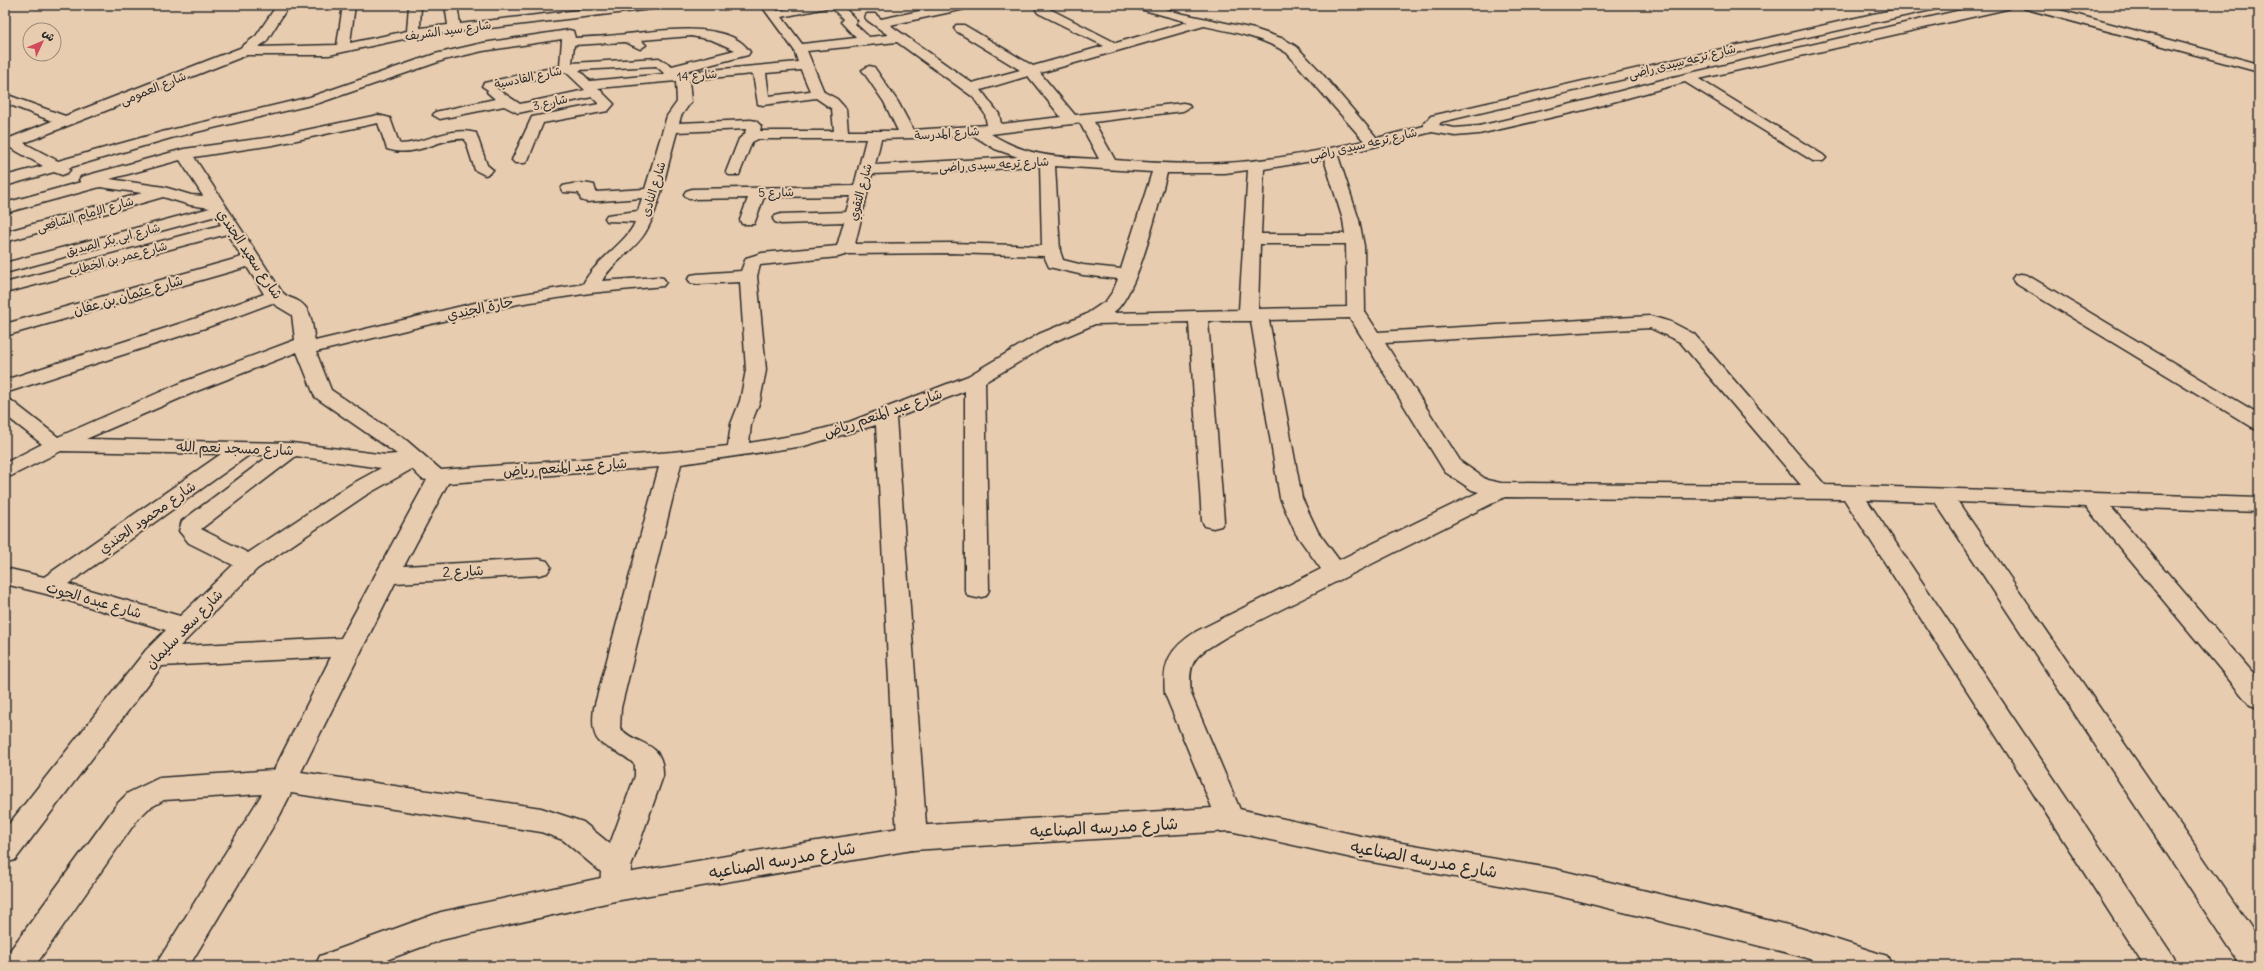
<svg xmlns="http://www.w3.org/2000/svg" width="2264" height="971" viewBox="0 0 2264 971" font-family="Delius,'Playpen Sans Arabic',sans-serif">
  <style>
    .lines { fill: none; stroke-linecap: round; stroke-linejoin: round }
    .street-casing { stroke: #2b2b2b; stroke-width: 3 }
    .secondary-casing { stroke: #2b2b2b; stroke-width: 3 }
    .street { fill: #e8ccaf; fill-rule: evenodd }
    .secondary { fill: #e8ccaf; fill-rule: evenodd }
    .labels { text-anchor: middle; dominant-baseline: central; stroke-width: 4; stroke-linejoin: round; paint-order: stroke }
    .far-street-label { font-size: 12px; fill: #2b2b2b; stroke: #e8ccaf }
    .street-label { font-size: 14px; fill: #2b2b2b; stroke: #e8ccaf }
    .near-street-label { font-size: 17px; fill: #2b2b2b; stroke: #e8ccaf }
  </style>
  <rect width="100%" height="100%" fill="#e8ccaf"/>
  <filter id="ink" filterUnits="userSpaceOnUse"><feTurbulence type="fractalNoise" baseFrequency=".025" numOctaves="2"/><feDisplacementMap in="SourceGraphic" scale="8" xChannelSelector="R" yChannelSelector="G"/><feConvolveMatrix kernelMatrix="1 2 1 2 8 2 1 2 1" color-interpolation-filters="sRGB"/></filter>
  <g filter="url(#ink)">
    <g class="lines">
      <g class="street-casing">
        <g id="street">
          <path d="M277 5H289L266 42 258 47 337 45 343 5H355L350 43 407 31 409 5H421L420 28 448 25 445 5H457L460 24 621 5H658L652 9 413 37 329 55H247L24 143 58 161 162 132 310 97 435 54 483 43 569 30 573 31 575 38C592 37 610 36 627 34 658 31 730 19 750 52L748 55 678 73 798 62 794 50 761 5H773L777 11 805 5H828L826 8 782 17 802 44 856 38 841 22 843 19 829 5H842L857 21 855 24 869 37 888 35 867 20 865 17 867 14H875L881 19 948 5H971L965 9 890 25 972 83 1020 70 956 31 954 28 956 25H964L1033 66 1104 46 1038 13 1036 10 1038 7H1046L1116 43 1188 22 1136 8 1134 5H1153L1179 13 1254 29 1284 39 1297 47 1318 69 1377 138 1424 126V123L1431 116 1873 14 1919 5H1942L1936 9 1748 50 1441 122 1439 125 1455 128 1479 126 1576 103 1669 78 1957 11 1989 5H2013L2007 9 1699 79 1823 155 1826 158 1823 161H1813L1685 82 1584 110 1479 134 1455 136 1432 132 1338 156 1359 220 1364 246 1365 312 1378 332 1650 316 1671 322 1694 334 1825 485 2259 498V512L2111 507 2259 680V708L2250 705 2086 507 1958 502 2259 939V966H2241L1935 502 1867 500 2173 956 2178 966H2144L1844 499 1505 497 1226 637C1197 655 1187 657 1191 694L1244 819 1240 827 1230 831 1220 827 1165 694C1162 662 1170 648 1197 631L1321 569 1296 534 1280 498 1251 321H1208L1224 521 1221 526 1213 528 1205 526 1202 521 1189 322 1095 324 1053 342 985 382 989 590 986 596 977 598 968 596 965 590V391L896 418 927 838 922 847 912 850 902 847 897 838 876 425 804 446 681 464 621 708 620 728C638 748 664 739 663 776L631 867 630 888 626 897 615 901 604 897 600 888 601 872 563 840 541 832 291 793 280 815 189 966H155L262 794 164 800 148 809 137 820 35 966H5L6 956 117 804 128 793 159 778 274 770 331 657 162 666 15 860 5 863V829L146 650 166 630 46 594 5 584V568L44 577 221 454 61 451 5 479V463L42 444 5 415V399L12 401 58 437 183 382 295 340 292 315 272 303 208 327 5 393V380L194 319 264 294 247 267 5 336V324L242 257 227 234 5 293V283L221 225 216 216 5 273V263L210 208 190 205 163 197 5 242V232L142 193 100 187 5 213V203L81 182 79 180 81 177 184 149 273 137 378 115 390 118 399 143 401 144C427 143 449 126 476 133L487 165 493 170 490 173 485 175 475 170 465 139C437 137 418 159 387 149L378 123 273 145 194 157 282 292C289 299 291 297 298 301 313 309 312 327 315 341L483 301 583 284C595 260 628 242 635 222L607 221 605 218 607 215 638 211 642 198 587 202 581 200 579 193 563 192 561 189 563 186C573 183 584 182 594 185L596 192 645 189 667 116 677 102 676 81 598 88 614 104 608 111 543 123 528 160 525 163H515L512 160 532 117 599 104 592 97 518 113 504 106 440 119 433 115 435 112 495 99 487 92 488 90 482 86 484 83 560 66 562 39 483 51 444 60 319 103 171 138 68 168 70 170 67 173 62 175 54 172 5 186V176L43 166 11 148 5 149V140L52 121 5 103V94L65 116 240 48 256 36ZM1204 26C1233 32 1262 37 1287 53L1364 141C1318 151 1272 161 1225 163 1188 165 1151 163 1115 160L1094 122 1183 111 1190 107 1188 104 1183 103 1075 115 1040 73ZM691 36 712 40 735 50 672 66 659 58 572 63 574 45 625 42 640 49 646 45 641 40ZM897 42 973 97 985 114 987 125 913 130 898 102 874 67 869 66 862 70 884 102 898 131H848L846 109 837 99 824 92 807 51ZM656 66 665 74 590 81 579 70ZM801 70 810 91 769 96 766 73ZM566 72 585 90 520 104 496 88ZM753 74 758 104 763 105 816 98 832 109 834 131H760L761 126 756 121 751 120 679 123 681 116 691 102 689 80ZM1028 76 1061 117 1001 124 999 114 981 90ZM1080 123 1099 159C1057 157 1028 157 991 134ZM746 129 745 134 739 139 726 172 729 175H739L752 142 758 139H866L854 186 692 189 686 191 684 194 686 197 692 199 748 198 740 220 742 224H754L764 197 851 196 846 212 781 214 775 216 773 219 775 222 781 224 844 222 837 246 762 253 746 258 741 271 697 274 691 275 688 279 691 283 697 284 740 282 746 370 740 401 731 424 728 446 672 452 441 470 406 440 331 390 316 352 447 320 518 304 590 293 663 286 666 282 663 278 657 277 602 281C612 262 634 251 645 233 659 212 669 158 677 132ZM974 136 995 149 1018 157 875 165 881 139ZM1324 159 1343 220 1345 234H1261L1264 169ZM180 160 203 196 191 195 164 187 110 179ZM1040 165 1042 246 951 243 855 244 872 174 984 170ZM1055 166 1152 172 1121 269 1083 265 1063 260 1060 251ZM1248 170 1239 310 1113 313C1138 295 1158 205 1167 173H1225ZM1260 244H1346L1347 307 1258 309ZM951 253 1044 256 1049 267 1083 275 1118 279 1113 291 1106 301 1085 315 1039 334 968 376 849 422 803 434 749 443 751 424 760 401 766 370 757 276 760 265 838 257 848 254ZM1350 318 1445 472 1472 490 1479 492 1339 560 1318 532 1302 498 1269 320ZM1650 328 1680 342 1801 485 1501 483 1487 480 1461 462 1385 343ZM297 352 315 397 397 454 386 455 292 443 86 439 197 391ZM249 455H270L182 521 179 531 189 543 233 565 180 616 68 584ZM296 456 381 468 350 485 248 553 201 529ZM659 467 594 708C588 755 612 741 635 765V776L610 844 583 822 541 808 301 772 395 583 539 575 547 573 551 567 547 561 539 559 404 566 448 483ZM412 469 422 479 427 480 341 638 180 646 257 569 366 495Z"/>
          <polygon points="2021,5 2041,5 2259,64 2259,72 2023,8"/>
          <polygon points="2021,274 2027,275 2259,414 2259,429 2252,427 2015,283 2012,279 2015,275"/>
        </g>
      </g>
      <g class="secondary-casing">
        <polygon id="secondary" points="1230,807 1361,836 1555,869 1800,928 1887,956 1892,966 1831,966 1800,956 1555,895 1361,860 1230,831 912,850 615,901 441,940 370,966 315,966 320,956 441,912 615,875 779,847 912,826"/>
      </g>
      <use href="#street" class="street"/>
      <use href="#secondary" class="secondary"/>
    </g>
  </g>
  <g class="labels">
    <g class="far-street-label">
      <text transform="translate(448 30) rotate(-8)">شارع سيد الشريف</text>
      <text transform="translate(1682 61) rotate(-14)">شارع ترعه سيدى راضى</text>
      <text transform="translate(697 75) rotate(-5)">شارع 14</text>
      <text transform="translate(528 77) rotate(-12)">شارع القادسية</text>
      <text transform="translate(153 88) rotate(-22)">شارع العمومى</text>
      <text transform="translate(550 102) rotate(-13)">شارع 3</text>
      <text transform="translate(947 133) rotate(-4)">شارع المدرسة</text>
      <text transform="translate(1363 144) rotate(-13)">شارع ترعه سيدى راضى</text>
      <text transform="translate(994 164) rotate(-3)">شارع ترعه سيدى راضى</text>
      <text transform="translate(653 189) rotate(-73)">شارع النادى</text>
      <text transform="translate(776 192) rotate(-1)">شارع 5</text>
      <text transform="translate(860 192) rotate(-75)">شارع التقوي</text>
      <text transform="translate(85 214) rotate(-16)">شارع الإمام الشافعى</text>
      <text transform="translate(113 239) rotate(-15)">شارع ابى بكر الصديق</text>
      <text transform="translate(118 258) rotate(-15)">شارع عمر بن الخطاب</text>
    </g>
    <g class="street-label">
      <text transform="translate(250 254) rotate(56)">شارع سعيد الجندي</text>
      <text transform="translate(128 295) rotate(-16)">شارع عثمان بن عفان</text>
      <text transform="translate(480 308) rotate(-12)">حارة الجندي</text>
      <text transform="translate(883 413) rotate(-19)">شارع عبد المنعم رياض</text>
      <text transform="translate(235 448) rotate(2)">شارع مسجد نعم الله</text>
      <text transform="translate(565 467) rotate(-4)">شارع عبد المنعم رياض</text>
      <text transform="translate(147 517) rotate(-35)">شارع محمود الجندي</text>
      <text transform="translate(463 571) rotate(-3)">شارع 2</text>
      <text transform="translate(94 600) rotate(16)">شارع عبده الحوت</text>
      <text transform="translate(184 629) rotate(-46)">شارع سعد سليمان</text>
    </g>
    <g class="near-street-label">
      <text transform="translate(1104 827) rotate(-3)">شارع مدرسه الصناعيه</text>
      <text transform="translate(1424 859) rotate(10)">شارع مدرسه الصناعيه</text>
      <text transform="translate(782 860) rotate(-10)">شارع مدرسه الصناعيه</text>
    </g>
  </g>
  <rect width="2264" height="971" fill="none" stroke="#e8ccaf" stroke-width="20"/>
  <rect x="10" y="10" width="2244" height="951" fill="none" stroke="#2b2b2b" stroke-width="1.5" filter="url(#ink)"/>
  <g transform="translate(42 42) rotate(46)"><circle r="19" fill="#e8ccaf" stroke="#9c8c7a"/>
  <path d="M0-3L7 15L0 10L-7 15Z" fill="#d1495b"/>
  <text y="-6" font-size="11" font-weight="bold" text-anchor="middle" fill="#2b2b2b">ش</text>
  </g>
</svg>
